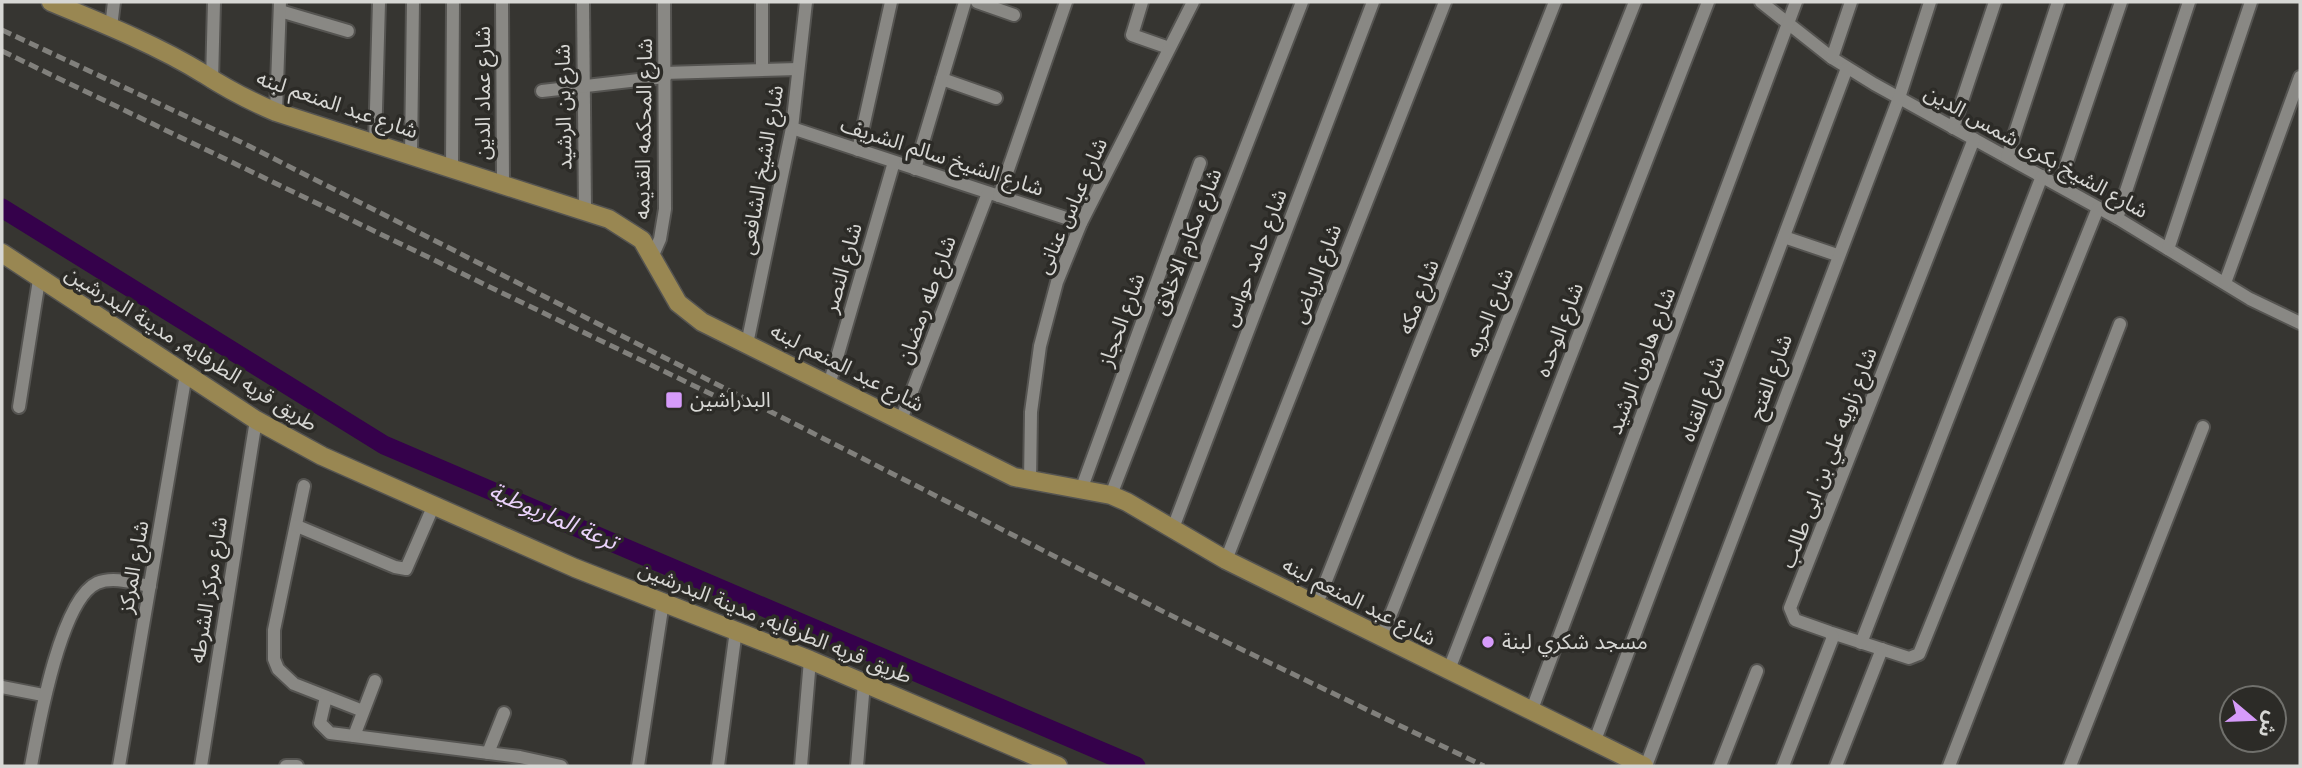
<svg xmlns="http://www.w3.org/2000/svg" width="2302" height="768" viewBox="0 0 2302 768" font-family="'Varela Round','Noto Sans Arabic',sans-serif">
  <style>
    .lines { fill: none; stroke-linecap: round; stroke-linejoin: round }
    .canal { stroke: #35014b; stroke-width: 19 }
    .minor-casing { stroke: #555451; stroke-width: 16 }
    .major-casing { stroke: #555451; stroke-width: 21 }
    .minor { stroke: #898884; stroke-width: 12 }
    .major { stroke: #998752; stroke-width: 18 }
    .rail { stroke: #81807c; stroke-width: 5; stroke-dasharray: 10 5; stroke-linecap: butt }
    .poi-dot { fill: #d69bfa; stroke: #2c2b27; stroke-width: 2.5 }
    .labels { text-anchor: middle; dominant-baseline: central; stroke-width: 7; stroke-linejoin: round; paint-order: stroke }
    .street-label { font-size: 21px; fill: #d7d7d4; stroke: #2c2b27 }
    .poi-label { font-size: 21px; fill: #d7d7d4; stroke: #2c2b27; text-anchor: start }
    .water-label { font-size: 23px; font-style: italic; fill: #ebd3fc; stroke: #2c2b27 }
  </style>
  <rect width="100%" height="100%" fill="#363531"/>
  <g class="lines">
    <polyline class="canal" points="2,208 384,445 1136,766"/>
    <g class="minor-casing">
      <g id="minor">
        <polyline points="502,2 503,184"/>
        <polyline points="583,2 585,211"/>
        <polyline points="977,2 1014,15"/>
        <polyline points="1142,2 1132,35 1169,48"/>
        <polyline points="1761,2 1832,58 1874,84 2117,218 2250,299 2300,323"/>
        <polyline points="280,11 348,31"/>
        <polyline points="111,27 114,2"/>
        <polyline points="1832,58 1851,2"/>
        <polyline points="762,69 762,2"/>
        <polyline points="664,73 798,69"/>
        <polyline points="942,79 996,98"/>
        <polyline points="212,82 214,2"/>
        <polyline points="542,91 665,77"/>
        <polyline points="276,112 280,2"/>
        <polyline points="792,128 1081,223"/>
        <polyline points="1953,128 1995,2"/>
        <polyline points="375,144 379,2"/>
        <polyline points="858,150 891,2"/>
        <polyline points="411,155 413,2"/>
        <polyline points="2007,157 2058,2"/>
        <polyline points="452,167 453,2"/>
        <polyline points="915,169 965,2"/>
        <polyline points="2059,185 2121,2"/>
        <polyline points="999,196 1066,2"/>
        <polyline points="2117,218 2189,2"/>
        <polyline points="1784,237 1837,255"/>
        <polyline points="2168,249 2251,2"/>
        <polyline points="653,255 660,239 665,209 664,2"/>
        <polyline points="2225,283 2300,77"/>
        <polyline points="747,344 792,128 806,2"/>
        <polyline points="829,385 894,162"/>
        <polyline points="19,407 39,280"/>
        <polyline points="901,420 988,193"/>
        <polyline points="1030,482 1031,412 1040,346 1057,282 1081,223 1193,2"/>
        <polyline points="304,486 274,630 274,659 278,669 294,684 363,711"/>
        <polyline points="1081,490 1200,163"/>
        <polyline points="1111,495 1302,2"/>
        <polyline points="297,526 395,567 406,569 433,507"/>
        <polyline points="1173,528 1373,2"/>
        <polyline points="1226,560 1445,2"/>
        <polyline points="1316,606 1555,2"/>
        <polyline points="1832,633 1909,658 1919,654 2098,208"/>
        <polyline points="1381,639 1635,2"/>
        <polyline points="1861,643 2042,176"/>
        <polyline points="1448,672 1708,2"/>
        <polyline points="2,687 43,695"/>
        <polyline points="326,697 320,723 330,733 520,757 561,766"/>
        <polyline points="1531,712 1796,2"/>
        <polyline points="354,736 375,681"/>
        <polyline points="1594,743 1847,68"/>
        <polyline points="488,753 504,713"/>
        <path d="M31 766C38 728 60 600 97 583 113 576 134 583 150 586"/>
        <polyline points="119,766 186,374"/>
        <polyline points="201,766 256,420"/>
        <polyline points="286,766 297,766"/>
        <polyline points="638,766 663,602"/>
        <polyline points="718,766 736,630"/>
        <polyline points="801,766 810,660"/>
        <polyline points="857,766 864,683"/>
        <polyline points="1646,766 1899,98 1930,2"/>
        <polyline points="1720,766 1757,671"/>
        <polyline points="1783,766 1833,637 1829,632 1795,620 1790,608 1974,139"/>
        <polyline points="1836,766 1882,649"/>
        <polyline points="1949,766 2120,324"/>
        <polyline points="2070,766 2203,427"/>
      </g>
    </g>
    <g class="major-casing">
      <g id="major">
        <path d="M51 2C102 23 157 45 204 74 227 89 250 101 276 112L609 219 642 240 678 303 702 322 1014 477 1111 495 1127 502 1226 560 1644 766"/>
        <polyline points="2,253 256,420 322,456 575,568 810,660 1058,766"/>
      </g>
    </g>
    <use href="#minor" class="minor"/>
    <use href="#major" class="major"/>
    <g class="rail">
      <polyline points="2,30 247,145 1166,613 1484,766"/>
      <polyline points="2,51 740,408"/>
    </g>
  </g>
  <g class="poi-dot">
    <rect x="665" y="391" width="18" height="18" rx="3.5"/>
    <circle cx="1488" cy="642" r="7"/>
  </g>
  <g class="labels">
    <g class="street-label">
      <text transform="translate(483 93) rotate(-90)">شارع عماد الدين</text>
      <text transform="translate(337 105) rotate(19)">شارع عبد المنعم لبنه</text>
      <text transform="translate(564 107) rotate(-91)">شارع بن الرشيد</text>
      <text transform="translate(644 129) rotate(-89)">شارع المحكمه القديمه</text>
      <text transform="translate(2036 152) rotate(29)">شارع الشيخ بكرى شمس الدين</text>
      <text transform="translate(942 157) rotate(18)">شارع الشيخ سالم الشريف</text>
      <text transform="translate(762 170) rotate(-80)">شارع الشيخ الشافعى</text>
      <text transform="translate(1072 206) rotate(-66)">شارع عباس عنانى</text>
      <text transform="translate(1188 242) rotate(-69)">شارع مكارم الاخلاق</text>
      <text transform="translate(1255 258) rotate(-69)">شارع حامد حواس</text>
      <text transform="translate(843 268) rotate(-74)">شارع النصر</text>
      <text transform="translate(1317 274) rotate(-69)">شارع الرياض</text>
      <text transform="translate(1419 297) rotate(-69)">شارع مكه</text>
      <text transform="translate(927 300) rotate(-70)">شارع طه رمضان</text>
      <text transform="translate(1490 313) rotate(-68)">شارع الحريه</text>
      <text transform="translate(1122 320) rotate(-70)">شارع الحجاز</text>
      <text transform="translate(1560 330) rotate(-69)">شارع الوحده</text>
      <text transform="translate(191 349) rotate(32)">طريق قريه الطرفايه, مدينة البدرشين</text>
      <text transform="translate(1642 361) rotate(-69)">شارع هارون الرشيد</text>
      <text transform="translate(847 368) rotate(27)">شارع عبد المنعم لبنه</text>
      <text transform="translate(1771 377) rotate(-70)">شارع الفتح</text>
      <text transform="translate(1703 399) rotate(-69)">شارع القناه</text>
      <text transform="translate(1829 458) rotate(-69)">شارع زاويه علي بن ابى طالب</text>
      <text transform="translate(134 567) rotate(-80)">شارع المركز</text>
      <text transform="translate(209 590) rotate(-81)">شارع مركز الشرطه</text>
      <text transform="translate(1359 602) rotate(27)">شارع عبد المنعم لبنه</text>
      <text transform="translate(775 623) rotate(22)">طريق قريه الطرفايه, مدينة البدرشين</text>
    </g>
    <g class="poi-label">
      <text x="690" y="400">البدراشين</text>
      <text x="1502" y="642">مسجد شكري لبنة</text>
    </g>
    <g class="water-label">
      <text transform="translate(553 517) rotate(23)">ترعة الماريوطية</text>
    </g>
  </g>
  <rect width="2302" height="768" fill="none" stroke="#d7d7d4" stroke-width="7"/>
  <g transform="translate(2253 719) rotate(109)"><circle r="33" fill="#2c2b27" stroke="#70706c" stroke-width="2"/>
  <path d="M0-5L12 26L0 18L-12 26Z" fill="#d69bfa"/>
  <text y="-10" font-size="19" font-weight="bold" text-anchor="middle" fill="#d7d7d4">ش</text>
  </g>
</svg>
